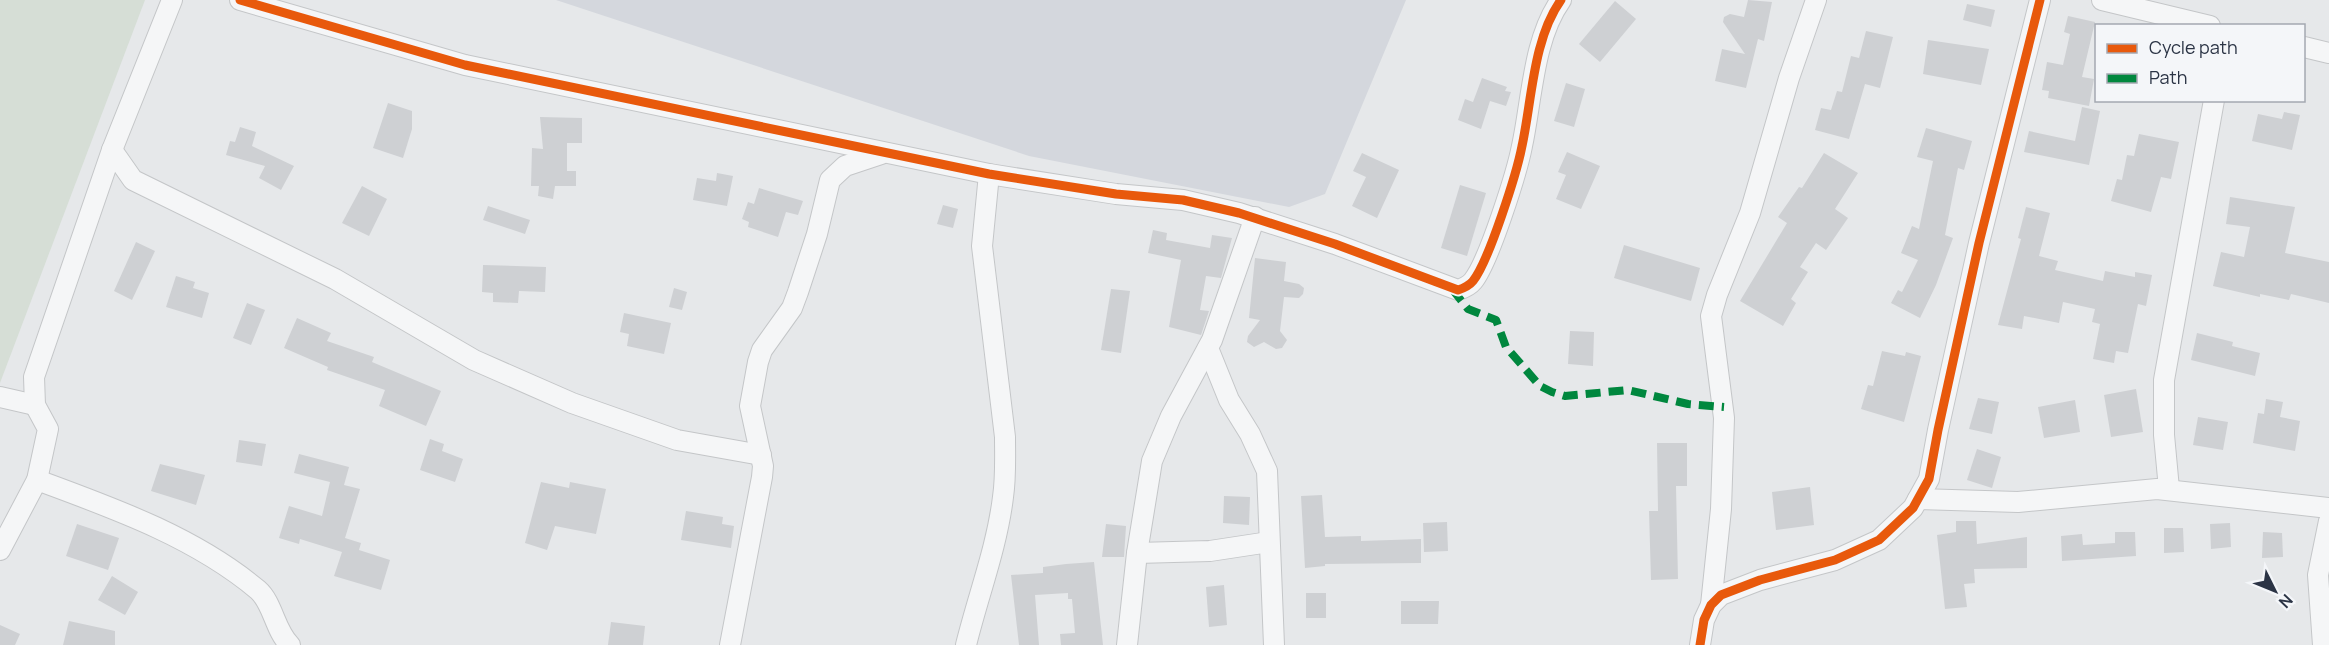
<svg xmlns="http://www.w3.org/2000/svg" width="2329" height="645" viewBox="0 0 2329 645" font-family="Manrope,sans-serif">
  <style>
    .built { fill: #d4d7dd }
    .green { fill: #d6ded6 }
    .building { fill: #ced0d3 }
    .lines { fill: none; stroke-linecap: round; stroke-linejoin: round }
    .street-casing { stroke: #c4c6c8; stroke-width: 22 }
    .street { stroke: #f5f6f7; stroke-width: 20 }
    .quiet { stroke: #00873e; stroke-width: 8; stroke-dasharray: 15 8; stroke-linecap: butt }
    .cycleway-casing { stroke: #f4f6f9; stroke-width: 13 }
    .cycleway { stroke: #e8590c; stroke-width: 9 }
  </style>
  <rect width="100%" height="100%" fill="#e6e8ea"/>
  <polygon class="built" points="556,0 1406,0 1325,194 1289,207 1029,156"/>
  <polygon class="green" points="0,0 145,0 0,383"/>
  <g class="building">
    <polygon points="1748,0 1772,2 1764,41 1758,39 1746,88 1715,81 1722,49 1745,54 1723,22 1724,17 1730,14 1744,17"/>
    <polygon points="1615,1 1636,19 1600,62 1579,44"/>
    <polygon points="1967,4 1995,10 1991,27 1963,20"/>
    <polygon points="2068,16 2095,22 2082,77 2094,79 2089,106 2048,98 2049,91 2042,90 2047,62 2063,65 2070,34 2064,32"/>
    <polygon points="1866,31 1893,37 1880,88 1865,84 1849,139 1815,130 1821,108 1831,110 1837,91 1842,92 1851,56 1859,58"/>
    <polygon points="1928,40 1989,49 1981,85 1923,74"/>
    <polygon points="1482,78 1507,87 1505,91 1511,92 1506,106 1490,101 1481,129 1458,120 1465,99 1473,102"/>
    <polygon points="1566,83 1585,89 1574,127 1554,121"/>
    <polygon points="388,103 412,111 412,129 403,158 373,148"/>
    <polygon points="2082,107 2100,111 2089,165 2024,152 2029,131 2075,141"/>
    <polygon points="2284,112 2300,115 2292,150 2252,141 2258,114 2282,119"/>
    <polygon points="540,117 582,118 582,143 567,143 567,171 576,171 576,186 555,186 553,199 538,196 539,186 531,186 532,148 543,149"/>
    <polygon points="240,127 256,132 252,146 294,166 281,190 259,178 265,166 226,155 230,141 235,142"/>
    <polygon points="1926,128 1972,141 1964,170 1958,168 1945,235 1953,238 1936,285 1920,318 1891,303 1898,290 1902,292 1918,260 1901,253 1912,226 1919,229 1933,161 1917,157"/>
    <polygon points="2139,134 2179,142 2171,179 2161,177 2151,212 2111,201 2117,179 2122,180 2127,155 2134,156"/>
    <polygon points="1567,152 1600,166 1581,209 1556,199 1566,175 1558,172"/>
    <polygon points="1362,153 1399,170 1377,218 1352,206 1366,177 1353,171"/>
    <polygon points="1824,153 1858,173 1835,209 1848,218 1826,250 1816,243 1800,267 1808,272 1791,299 1796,303 1783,326 1740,301 1787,223 1778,217 1799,187 1802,188"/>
    <polygon points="717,173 733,176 727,206 693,200 697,178 716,181"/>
    <polygon points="1460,185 1486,193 1467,256 1441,248"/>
    <polygon points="362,186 387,199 369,236 342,223"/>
    <polygon points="759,188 803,201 798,215 786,212 778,237 748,227 749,222 742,219 748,202 754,204"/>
    <polygon points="2230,197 2295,207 2285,253 2329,262 2329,303 2291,294 2289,300 2260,294 2260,297 2213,286 2221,252 2244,257 2250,227 2226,224"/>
    <polygon points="943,205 958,209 953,228 937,224"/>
    <polygon points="488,206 530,220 525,234 483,220"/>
    <polygon points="2026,207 2050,213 2039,256 2058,261 2055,270 2103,281 2105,271 2135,277 2135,272 2152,275 2146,306 2138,304 2128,353 2116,351 2114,363 2093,359 2100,324 2092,322 2095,309 2063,302 2059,323 2024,316 2022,329 1998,325 2021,239 2018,238"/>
    <polygon points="1153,230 1167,233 1166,240 1210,248 1212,235 1232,238 1221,278 1206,276 1200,310 1209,311 1201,335 1169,327 1181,260 1148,253"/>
    <polygon points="136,242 155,251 132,300 114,291"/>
    <polygon points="1624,245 1700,268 1691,301 1614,278"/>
    <polygon points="1255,258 1286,262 1284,281 1299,284 1304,288 1303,294 1299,298 1284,297 1280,331 1287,340 1282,348 1276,349 1264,342 1254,347 1247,342 1248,336 1260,320 1249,318"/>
    <polygon points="483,265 546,267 545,292 519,291 518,303 493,302 493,293 482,292"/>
    <polygon points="176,276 195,282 193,288 209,293 202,318 166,307"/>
    <polygon points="674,288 687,292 682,310 669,307"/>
    <polygon points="1111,289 1130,291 1121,353 1101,350"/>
    <polygon points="247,303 265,310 251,345 233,338"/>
    <polygon points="624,313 671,323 664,354 627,346 629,334 620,332"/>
    <polygon points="297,318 331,333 327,341 374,357 372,362 441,391 426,426 379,406 385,390 327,370 328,367 284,348"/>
    <polygon points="1570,331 1594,332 1593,366 1568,364"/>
    <polygon points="2197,333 2233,342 2232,346 2260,353 2255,376 2191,360"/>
    <polygon points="1882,351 1905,356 1906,352 1921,356 1904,422 1861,409 1868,385 1873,386"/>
    <polygon points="2136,389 2143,432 2111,437 2104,395"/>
    <polygon points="1978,398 1999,402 1992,434 1969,429"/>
    <polygon points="2266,399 2283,402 2280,417 2300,421 2295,451 2253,443 2258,413 2264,414"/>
    <polygon points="2075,400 2080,432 2044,438 2038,407"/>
    <polygon points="2198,417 2228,422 2223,450 2193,445"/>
    <polygon points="430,439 444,444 442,451 463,459 455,482 420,470"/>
    <polygon points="239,440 266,444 262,466 236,462"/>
    <polygon points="1657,443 1687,443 1687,486 1676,486 1678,579 1651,580 1649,511 1658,511"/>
    <polygon points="1977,449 2001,457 1992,488 1967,480"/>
    <polygon points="299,454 349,467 344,485 360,489 345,538 361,543 359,550 390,560 381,590 334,576 342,552 300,539 299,544 279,538 289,506 322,516 330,482 294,473"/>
    <polygon points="160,464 205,475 196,505 151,491"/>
    <polygon points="541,482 569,488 570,482 606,489 596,534 555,526 547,550 525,543"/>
    <polygon points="1810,487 1814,525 1776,530 1772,492"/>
    <polygon points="1322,495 1325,537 1361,536 1361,541 1421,539 1421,563 1325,564 1325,566 1305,568 1301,496"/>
    <polygon points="1224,496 1250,497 1249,525 1223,523"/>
    <polygon points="686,511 723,517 722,524 734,526 731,548 681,540"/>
    <polygon points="1956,521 1976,521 1977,544 2027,537 2027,568 1974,569 1975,583 1964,584 1967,607 1945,609 1937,535 1956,532"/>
    <polygon points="1447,522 1448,551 1424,552 1423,523"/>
    <polygon points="2230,523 2231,547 2211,549 2210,524"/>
    <polygon points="77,524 119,538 108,570 66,556"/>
    <polygon points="1106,524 1126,526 1124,557 1102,557"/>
    <polygon points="2164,528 2183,528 2184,552 2164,553"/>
    <polygon points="2115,532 2135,532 2136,556 2062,561 2061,536 2082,534 2083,545 2115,543"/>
    <polygon points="2263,532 2282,533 2283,557 2262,558"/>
    <polygon points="1094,562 1103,645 1061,645 1060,634 1075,633 1072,599 1068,599 1068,593 1035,595 1039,645 1019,645 1011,575 1043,573 1043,567 1066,564"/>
    <polygon points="112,576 138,592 125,615 98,600"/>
    <polygon points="1224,585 1227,625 1209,627 1206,587"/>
    <rect x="1306" y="593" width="20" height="25"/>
    <polygon points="1401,601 1439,601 1438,624 1401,624"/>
    <polygon points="69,621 115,631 115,645 63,645"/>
    <polygon points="611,622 645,626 643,645 608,645"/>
    <polygon points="0,625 20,634 15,645 0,645"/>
  </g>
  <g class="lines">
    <g class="street-casing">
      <g id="street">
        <path d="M240 0 465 65 989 174 1116 194 1183 200 1239 213 1335 244 1458 290C1464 288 1469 286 1473 281 1489 261 1517 172 1522 146 1532 100 1533 39 1561 0"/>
        <polyline points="2102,0 2210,26"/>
        <polyline points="2304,47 2329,53"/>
        <polyline points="112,150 133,180 335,279 474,360 572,403 677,440 761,455"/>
        <polyline points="1208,348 1229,400 1250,434 1267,471 1274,645"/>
        <polyline points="0,397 35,405"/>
        <path d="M37 480C113 508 195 537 258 590 273 603 275 631 290 645"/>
        <polyline points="2169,489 2164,435 2164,380 2214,100"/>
        <polyline points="1918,499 2018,502 2157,489 2329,508"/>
        <polyline points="0,550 37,480 48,429 35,405 34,377 112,150 172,0"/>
        <polyline points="1137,553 1210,551 1269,542"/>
        <polyline points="1711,605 1721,509 1724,418 1711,316 1717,295 1750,213 1789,78 1816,0"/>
        <polyline points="730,645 762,477 763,466 750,406 758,362 762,350 792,308 798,292 817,234 830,180 845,166 881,154"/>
        <path d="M966 645C978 596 997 547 1003 497 1006 477 1005 457 1005 437L982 246 989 174"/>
        <polyline points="1127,645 1137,553 1152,461 1171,416 1212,340 1255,217"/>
        <polyline points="1700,645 1704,620 1711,605 1721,595 1760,580 1835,560 1879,540 1913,508 1929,479 1938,430 1979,243 2040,0"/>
        <polyline points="2323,645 2318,575 2329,521"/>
      </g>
    </g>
    <use href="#street" class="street"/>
    <polyline class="quiet" points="1452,289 1468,309 1496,320 1506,347 1540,386 1552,392 1565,396 1628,390 1688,404 1724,407"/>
    <g class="cycleway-casing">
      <g id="cycleway">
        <path d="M240 0 465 65 989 174 1116 194 1183 200 1239 213 1335 244 1458 290C1464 288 1469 286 1473 281 1489 261 1517 172 1522 146 1532 100 1533 39 1561 0"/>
        <polyline points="1700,645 1704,620 1711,605 1721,595 1760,580 1835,560 1879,540 1913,508 1929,479 1938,430 1979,243 2040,0"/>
      </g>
    </g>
    <use href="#cycleway" class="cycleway"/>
  </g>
  <rect x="2095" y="24" width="210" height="78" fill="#f4f6f9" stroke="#a4a8b1" stroke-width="1.5"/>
  <rect x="2107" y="44" width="30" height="9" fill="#e8590c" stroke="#a4a8b1" stroke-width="1.5"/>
  <text x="2149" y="54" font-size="18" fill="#2b3445">Cycle path</text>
  <rect x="2107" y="74" width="30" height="9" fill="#00873e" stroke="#a4a8b1" stroke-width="1.5"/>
  <text x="2149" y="84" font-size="18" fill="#2b3445">Path</text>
  <g transform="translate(2275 591) rotate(133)" stroke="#f4f6f9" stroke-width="4.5" paint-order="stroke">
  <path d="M0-4.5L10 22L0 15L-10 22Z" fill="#2b3445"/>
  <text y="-9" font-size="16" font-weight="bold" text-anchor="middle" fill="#2b3445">N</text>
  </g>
</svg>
